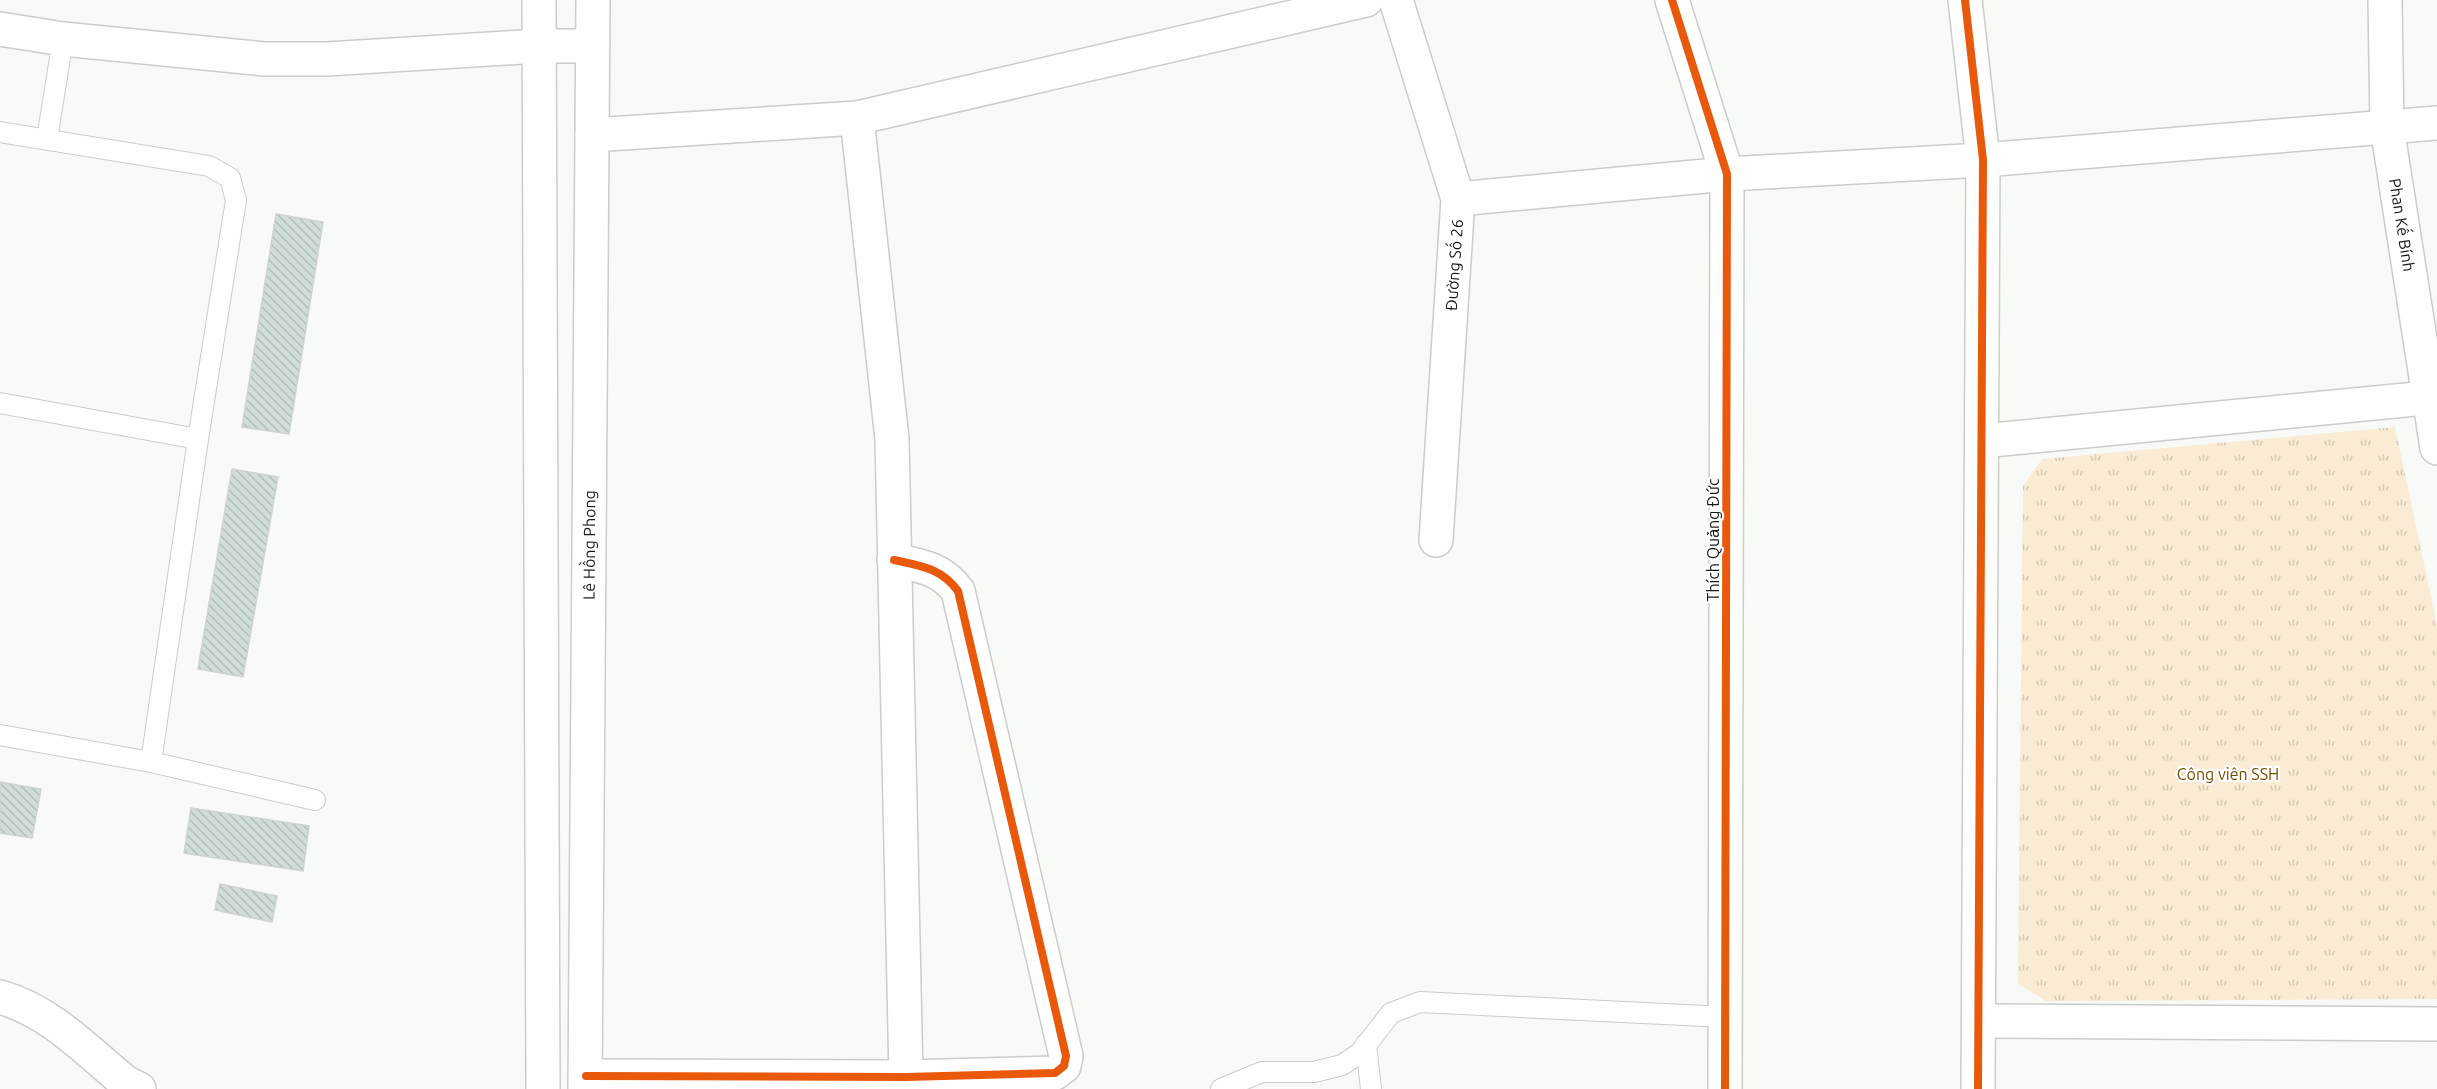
<svg xmlns="http://www.w3.org/2000/svg" width="2437" height="1089" viewBox="0 0 2437 1089" font-family="Ubuntu,sans-serif">
  <style>
    .park { fill: url(#park-tufts) }
    .building { fill: url(#building-back-hatch); stroke: #d0d2d0; stroke-width: 1.5 }
    .lines { fill: none; stroke-linecap: round; stroke-linejoin: round }
    .lane-casing { stroke: #cbcdca; stroke-width: 22 }
    .street-casing { stroke: #cbcdca; stroke-width: 36 }
    .secondary-casing { stroke: #cbcdca; stroke-width: 36 }
    .lane { stroke: #fefefe; stroke-width: 20 }
    .street { stroke: #fefefe; stroke-width: 33 }
    .secondary { stroke: #fefefe; stroke-width: 33 }
    .cycleway-casing { stroke: #fff; stroke-width: 11 }
    .cycleway { stroke: #e8590c; stroke-width: 8 }
    .labels { text-anchor: middle; dominant-baseline: central; stroke-width: 4.5; stroke-linejoin: round; paint-order: stroke }
    .street-label { font-size: 16px; fill: #181917; stroke: #fff }
    .park-label { font-size: 16px; fill: #744e00; stroke: #fff }
  </style>
  <defs>
    <pattern id="park-tufts" width="24" height="20" patternUnits="userSpaceOnUse" patternTransform="scale(1.5)"><rect width="24" height="20" fill="#f9ebd4"/><path d="M3 7l-1-3M5 7V3M7 7l1-3M15 17l-1-3M17 17v-4M19 17l1-3" fill="none" stroke="#d5c9b5"/></pattern>
    <pattern id="building-back-hatch" width="6" height="6" patternUnits="userSpaceOnUse" patternTransform="scale(1.5)"><rect width="6" height="6" fill="#d0ded5"/><path d="M-1 5l2 2M0 0l6 6M5-1l2 2" fill="none" stroke="#b2beb6"/></pattern>
  </defs>
  <rect width="100%" height="100%" fill="#f8faf7"/>
  <polygon class="park" points="2395,427 2437,625 2437,999 2046,1001 2018,984 2023,486 2042,459"/>
  <g class="building">
    <polygon points="276,214 323,222 289,434 242,427"/>
    <polygon points="232,469 278,477 243,677 198,669"/>
    <polygon points="0,782 41,789 32,838 0,833"/>
    <polygon points="191,808 309,826 303,871 184,853"/>
    <polygon points="220,884 277,896 272,922 215,910"/>
  </g>
  <g class="lines">
    <g class="lane-casing">
      <g id="lane">
        <polyline points="0,132 209,166 230,178 236,200 198,439 151,762"/>
        <polyline points="47,139 63,39"/>
        <polyline points="0,403 198,439"/>
        <polyline points="0,735 151,762 315,800"/>
        <polyline points="1366,1044 1371,1089"/>
        <polyline points="1221,1089 1262,1072 1314,1072 1342,1065 1360,1053 1391,1013 1420,1002 1725,1017"/>
      </g>
    </g>
    <g class="street-casing">
      <g id="street">
        <polyline points="1396,0 1458,199 1436,540"/>
        <polyline points="1965,0 1983,160 1978,1089"/>
        <path id="s1" d="M2385 0 2387 127 2437 448"/>
        <polyline points="0,29 63,39 264,59 327,59 539,46 593,46"/>
        <polyline points="857,118 892,439 906,1077"/>
        <polyline points="592,135 857,118 1366,0"/>
        <polyline points="1458,199 1727,174 1983,160 2437,123"/>
        <polyline points="1982,441 2437,397"/>
        <path d="M0 997C50 1011 86 1050 125 1082L139 1089"/>
        <polyline points="1979,1021 2437,1024"/>
        <path d="M586 1076 906 1077 1055 1073 1064 1066 1066 1056 958 591C941 568 921 566 894 560"/>
      </g>
    </g>
    <g class="secondary-casing">
      <g id="secondary">
        <polyline points="539,0 543,1089"/>
        <polyline points="1672,0 1727,174 1725,1089"/>
        <path id="s2" d="M585 1089 593 0"/>
      </g>
    </g>
    <use href="#lane" class="lane"/>
    <use href="#street" class="street"/>
    <use href="#secondary" class="secondary"/>
    <g class="cycleway-casing">
      <g id="cycleway">
        <polyline points="1672,0 1727,174 1725,1089"/>
        <polyline points="1965,0 1983,160 1978,1089"/>
        <path d="M586 1076 906 1077 1055 1073 1064 1066 1066 1056 958 591C941 568 921 566 894 560"/>
      </g>
    </g>
    <use href="#cycleway" class="cycleway"/>
  </g>
  <g class="labels">
    <g class="street-label">
      <text stroke="none"><textPath href="#s1" startOffset="226">Phan Kế Bính</textPath></text>
      <text transform="translate(1454 265) rotate(-86)">Đường Số 26</text>
      <text transform="translate(1713 540) rotate(-90)">Thích Quảng Đức</text>
      <text stroke="none"><textPath href="#s2" startOffset="544">Lê Hồng Phong</textPath></text>
    </g>
    <g class="park-label">
      <text x="2228" y="774">Công viên SSH</text>
    </g>
  </g>
</svg>
